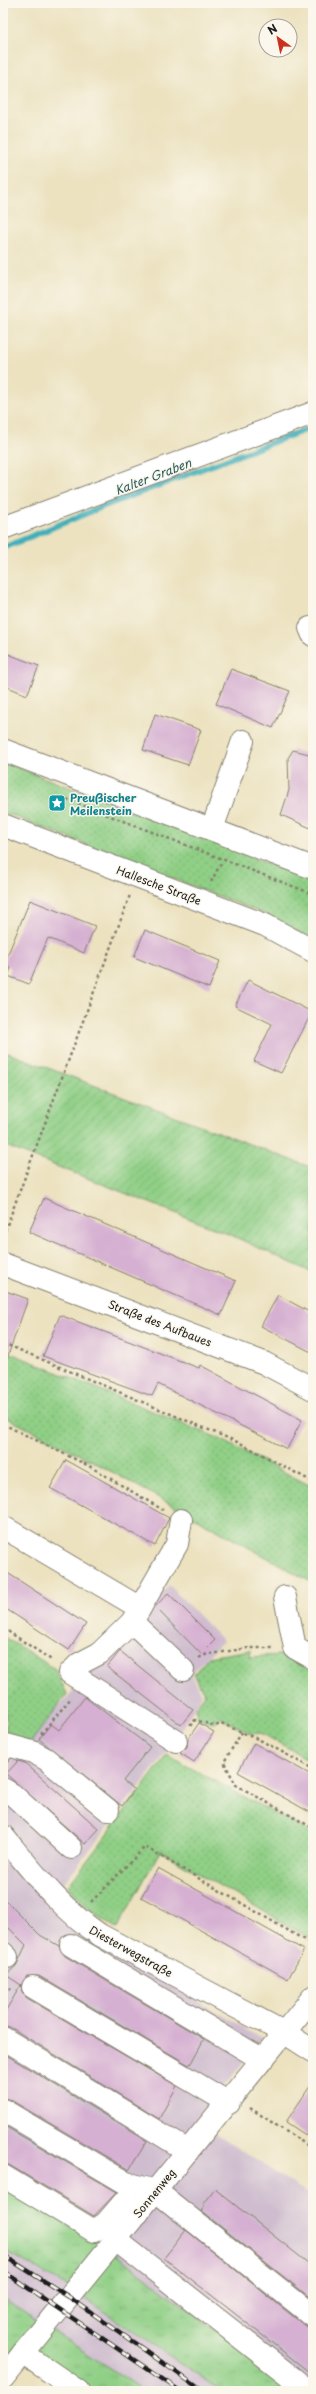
<svg xmlns="http://www.w3.org/2000/svg" width="316" height="2394" viewBox="0 0 316 2394" font-family="'Playpen Sans',sans-serif">
  <style>
    .industrial { fill: #cfbdcf }
    .grass { fill: url(#grass-tufts); stroke: #567651 }
    .park { fill: url(#park-dots); stroke: #567651 }
    .garden { fill: url(#garden-furrows); stroke: #567651 }
    .lines { fill: none; stroke-linecap: round; stroke-linejoin: round }
    .stream { stroke: #3fafb8; stroke-width: 6 }
    .building { fill: #d6b0d2 }
    .minor-casing { stroke: #847f6e; stroke-width: 24 }
    .major-casing { stroke: #847f6e; stroke-width: 24 }
    .path { stroke: #847f6e; stroke-width: 2.5; stroke-dasharray: 3 3; stroke-linecap: butt }
    .minor { stroke: #fff; stroke-width: 22 }
    .major { stroke: #fff; stroke-width: 22 }
    .rail-casing { stroke: #1c1c1c; stroke-width: 4.5 }
    .rail { stroke: #fbf7ec; stroke-width: 3; stroke-dasharray: 9; stroke-linecap: butt }
    .labels { text-anchor: middle; dominant-baseline: central; stroke-width: 3; stroke-linejoin: round; paint-order: stroke }
    .culture-label { font-size: 11px; font-weight: bold; fill: #0d838f; stroke: #fbf7ec; text-anchor: start }
    .street-label { font-size: 11px; fill: #1c1c1c; stroke: #fbf7ec }
    .water-label { font-size: 12px; font-style: italic; fill: #2c5e62; stroke: #fbf7ec }
  </style>
  <defs>
    <pattern id="grass-tufts" width="24" height="20" patternUnits="userSpaceOnUse"><rect width="24" height="20" fill="#90cf86"/><path d="M3 7l-1-3M5 7V3M7 7l1-3M15 17l-1-3M17 17v-4M19 17l1-3" fill="none" stroke="#7cb173"/></pattern>
    <pattern id="park-dots" width="8" height="8" patternUnits="userSpaceOnUse"><rect width="8" height="8" fill="#90cf86"/><path d="M2 2h.1M6 6h.1" fill="none" stroke="#7cb173" stroke-width="1.8" stroke-linecap="round"/></pattern>
    <pattern id="garden-furrows" width="10" height="10" patternUnits="userSpaceOnUse"><rect width="10" height="10" fill="#90cf86"/><path d="M-1 1l2-2M0 10L10 0M9 11l2-2" fill="none" stroke="#7cb173"/></pattern>
  </defs>
  <rect width="100%" height="100%" fill="#fbf7ec"/>
  <filter id="ink" filterUnits="userSpaceOnUse"><feTurbulence type="fractalNoise" baseFrequency=".025" numOctaves="2"/><feDisplacementMap in="SourceGraphic" scale="8" xChannelSelector="R" yChannelSelector="G"/><feConvolveMatrix kernelMatrix="1 2 1 2 8 2 1 2 1" color-interpolation-filters="sRGB"/></filter>
  <filter id="wash" filterUnits="userSpaceOnUse"><feTurbulence type="fractalNoise" baseFrequency=".012" numOctaves="4" result="noise"/><feDisplacementMap in="SourceGraphic" scale="16" xChannelSelector="R" yChannelSelector="G"/><feGaussianBlur stdDeviation="0.9" result="paint"/><feColorMatrix in="noise" values="0 0 0 0 0 0 0 0 0 0 0 0 0 0 0 0 0 1.4 0 .05"/><feComposite in="paint" operator="in"/></filter>
  <g filter="url(#wash)">
    <rect width="100%" height="100%" fill="#ece2c0"/>
    <g class="industrial">
      <polygon points="169,1585 223,1641 191,1673 202,1695 169,1749 47,1904 66,1924 262,2038 197,2122 313,2197 313,2391 168,2295 102,2244 3,2187 3,1768"/>
      <polygon points="3,2249 69,2288 222,2391 145,2391 3,2299"/>
    </g>
    <g class="grass">
      <polygon points="3,2187 102,2244 297,2391 222,2391 69,2288 3,2249"/>
      <polygon points="3,2299 145,2391 83,2391 3,2353"/>
    </g>
    <g class="park">
      <polygon points="3,762 313,881 313,940 269,916 3,812"/>
      <polygon points="3,1350 218,1438 313,1487 313,1583 94,1462 3,1416"/>
      <polygon points="3,1636 55,1669 67,1694 28,1746 14,1742 6,1733 6,1714 3,1712"/>
      <polygon points="251,1650 250,1657 295,1654 313,1665 313,1762 261,1733 251,1734 219,1717 216,1723 198,1718 195,1708 205,1695 194,1674 208,1657"/>
      <polygon points="167,1755 313,1834 313,1940 160,1851 117,1929 84,1905 68,1886"/>
    </g>
    <polygon class="garden" points="3,1051 313,1168 313,1273 231,1235 3,1145"/>
    <g class="lines">
      <polyline class="stream" points="3,548 104,506 313,427"/>
    </g>
    <g id="blocks">
      <g class="building">
        <polygon points="3,652 39,666 27,695 3,685"/>
        <polygon points="231,669 290,691 273,728 216,704"/>
        <polygon points="155,714 201,730 188,765 143,750"/>
        <polygon points="293,750 313,755 313,829 281,815 289,790 288,758"/>
        <polygon points="30,900 95,926 84,953 48,938 29,984 8,976 11,968 4,964"/>
        <polygon points="145,930 220,961 209,988 134,957"/>
        <polygon points="248,980 312,1012 281,1073 254,1061 272,1024 235,1006"/>
        <polygon points="44,1198 236,1281 221,1315 29,1232"/>
        <polygon points="3,1290 28,1299 5,1364 3,1364"/>
        <polygon points="278,1295 313,1314 313,1353 261,1326"/>
        <polygon points="60,1315 199,1368 200,1365 302,1420 287,1449 158,1384 152,1396 43,1356"/>
        <polygon points="66,1460 169,1518 155,1546 50,1488"/>
        <polygon points="3,1570 86,1624 69,1650 3,1607"/>
        <polygon points="168,1593 215,1640 201,1654 155,1607"/>
        <polygon points="120,1651 193,1710 181,1725 107,1667"/>
        <polygon points="85,1697 150,1747 123,1781 134,1790 122,1806 39,1739 51,1724 59,1730"/>
        <polygon points="199,1723 214,1732 194,1762 180,1753 187,1747 188,1739"/>
        <polygon points="254,1743 313,1776 313,1814 238,1772"/>
        <polygon points="18,1761 25,1763 99,1829 85,1844 6,1774"/>
        <polygon points="158,1868 304,1950 288,1979 141,1897"/>
        <polygon points="3,1898 40,1935 59,1946 65,1956 204,2039 191,2063 189,2065 39,1976 27,1976 21,1985 6,1975 16,1966 26,1945 3,1922"/>
        <polygon points="21,1985 22,1993 27,1998 177,2086 159,2119 10,2027 3,2026 3,2015"/>
        <polygon points="3,2053 147,2141 129,2170 9,2099 3,2098"/>
        <polygon points="313,2082 313,2140 286,2122"/>
        <polygon points="3,2125 117,2192 94,2216 9,2165 3,2164"/>
        <polygon points="215,2189 313,2267 313,2300 201,2211 205,2206 203,2205"/>
        <polygon points="186,2230 305,2326 313,2328 313,2375 164,2258"/>
      </g>
    </g>
  </g>
  <g filter="url(#ink)">
    <use href="#blocks" fill-opacity="0" stroke="#847f6e" stroke-width="1"/>
    <g class="lines">
      <g class="minor-casing">
        <g id="minor">
          <polyline points="3,528 313,413"/>
          <polyline points="310,628 313,635"/>
          <polyline points="3,825 265,925 313,951"/>
          <polyline points="212,829 243,741"/>
          <polyline points="3,1264 264,1363 313,1389"/>
          <polyline points="3,1527 140,1608 132,1622 183,1670"/>
          <polyline points="285,1597 295,1648 313,1658"/>
          <polyline points="140,1608 177,1544 181,1520"/>
          <polyline points="132,1622 100,1653 79,1664 70,1673 176,1741"/>
          <polyline points="3,1750 7,1745 33,1752 46,1759 108,1810"/>
          <polyline points="3,1789 13,1795 71,1848"/>
          <path d="M3 1836C33 1872 60 1908 100 1935L285 2033 313 2051"/>
          <polyline points="71,1945 263,2060"/>
          <polyline points="3,1953 7,1957"/>
          <polyline points="33,1987 229,2103"/>
          <polyline points="3,2038 188,2151"/>
          <polyline points="3,2110 126,2183 156,2191 313,2316"/>
          <polyline points="3,2176 94,2231 106,2223 124,2202 138,2213"/>
          <polyline points="116,2240 309,2391"/>
          <polyline points="23,2353 78,2391"/>
          <polyline points="3,2378 313,1997"/>
        </g>
      </g>
      <g class="major-casing">
        <polyline id="major" points="3,750 313,868"/>
      </g>
      <g class="path">
        <polyline points="61,797 313,894"/>
        <polyline points="211,882 222,861"/>
        <polyline points="3,1236 130,895"/>
        <polyline points="3,1343 242,1444 313,1482"/>
        <polyline points="3,1424 89,1466 163,1510"/>
        <polyline points="3,1628 53,1661"/>
        <polyline points="199,1658 204,1655 249,1648 275,1648"/>
        <polyline points="190,1726 195,1720 216,1726 221,1723 262,1741 313,1769"/>
        <polyline points="242,1732 224,1762 236,1785 313,1828"/>
        <polyline points="41,1734 71,1698"/>
        <polyline points="91,1902 145,1847 313,1945"/>
        <polyline points="3,1992 12,1988"/>
        <polyline points="250,2108 313,2149"/>
      </g>
      <use href="#minor" class="minor"/>
      <use href="#major" class="major"/>
      <g class="rail-casing">
        <g id="rail">
          <polyline points="3,2255 69,2297 203,2391"/>
          <polyline points="3,2271 180,2391"/>
        </g>
      </g>
      <use href="#rail" class="rail"/>
    </g>
  </g>
  <defs>
    <g id="sight-square" transform="scale(0.9)"><rect x="-9" y="-9" width="18" height="18" rx="4" fill="#0f9aa8" stroke="#fbf7ec"/><path d="M0-6L1.8-2.2L6-1.7L2.9 1.2L3.7 5.4L0 3.3L-3.7 5.4L-2.9 1.2L-6-1.7L-1.8-2.2Z" fill="#fff"/></g>
  </defs>
  <g fill-rule="evenodd">
    <use href="#sight-square" x="57" y="803"/>
  </g>
  <g class="labels">
    <g class="culture-label">
      <text x="70" y="797">Preußischer<tspan x="70" dy="13">Meilenstein</tspan></text>
    </g>
    <g class="street-label">
      <text transform="translate(159 885) rotate(21)">Hallesche Straße</text>
      <text transform="translate(160 1323) rotate(21)">Straße des Aufbaues</text>
      <text transform="translate(131 1951) rotate(29)">Diesterwegstraße</text>
      <text transform="translate(154 2193) rotate(-51)">Sonnenweg</text>
    </g>
    <g class="water-label">
      <text transform="translate(153 476) rotate(-21)">Kalter Graben</text>
    </g>
  </g>
  <rect width="316" height="2394" fill="none" stroke="#fbf7ec" stroke-width="16"/>
  <g transform="translate(278 38) rotate(327)"><circle r="19" fill="#fbf7ec" stroke="#a29f99"/>
  <path d="M0-3L7 15L0 10L-7 15Z" fill="#c8321e"/>
  <text y="-6" font-size="11" font-weight="bold" text-anchor="middle" fill="#1c1c1c">N</text>
  </g>
</svg>
